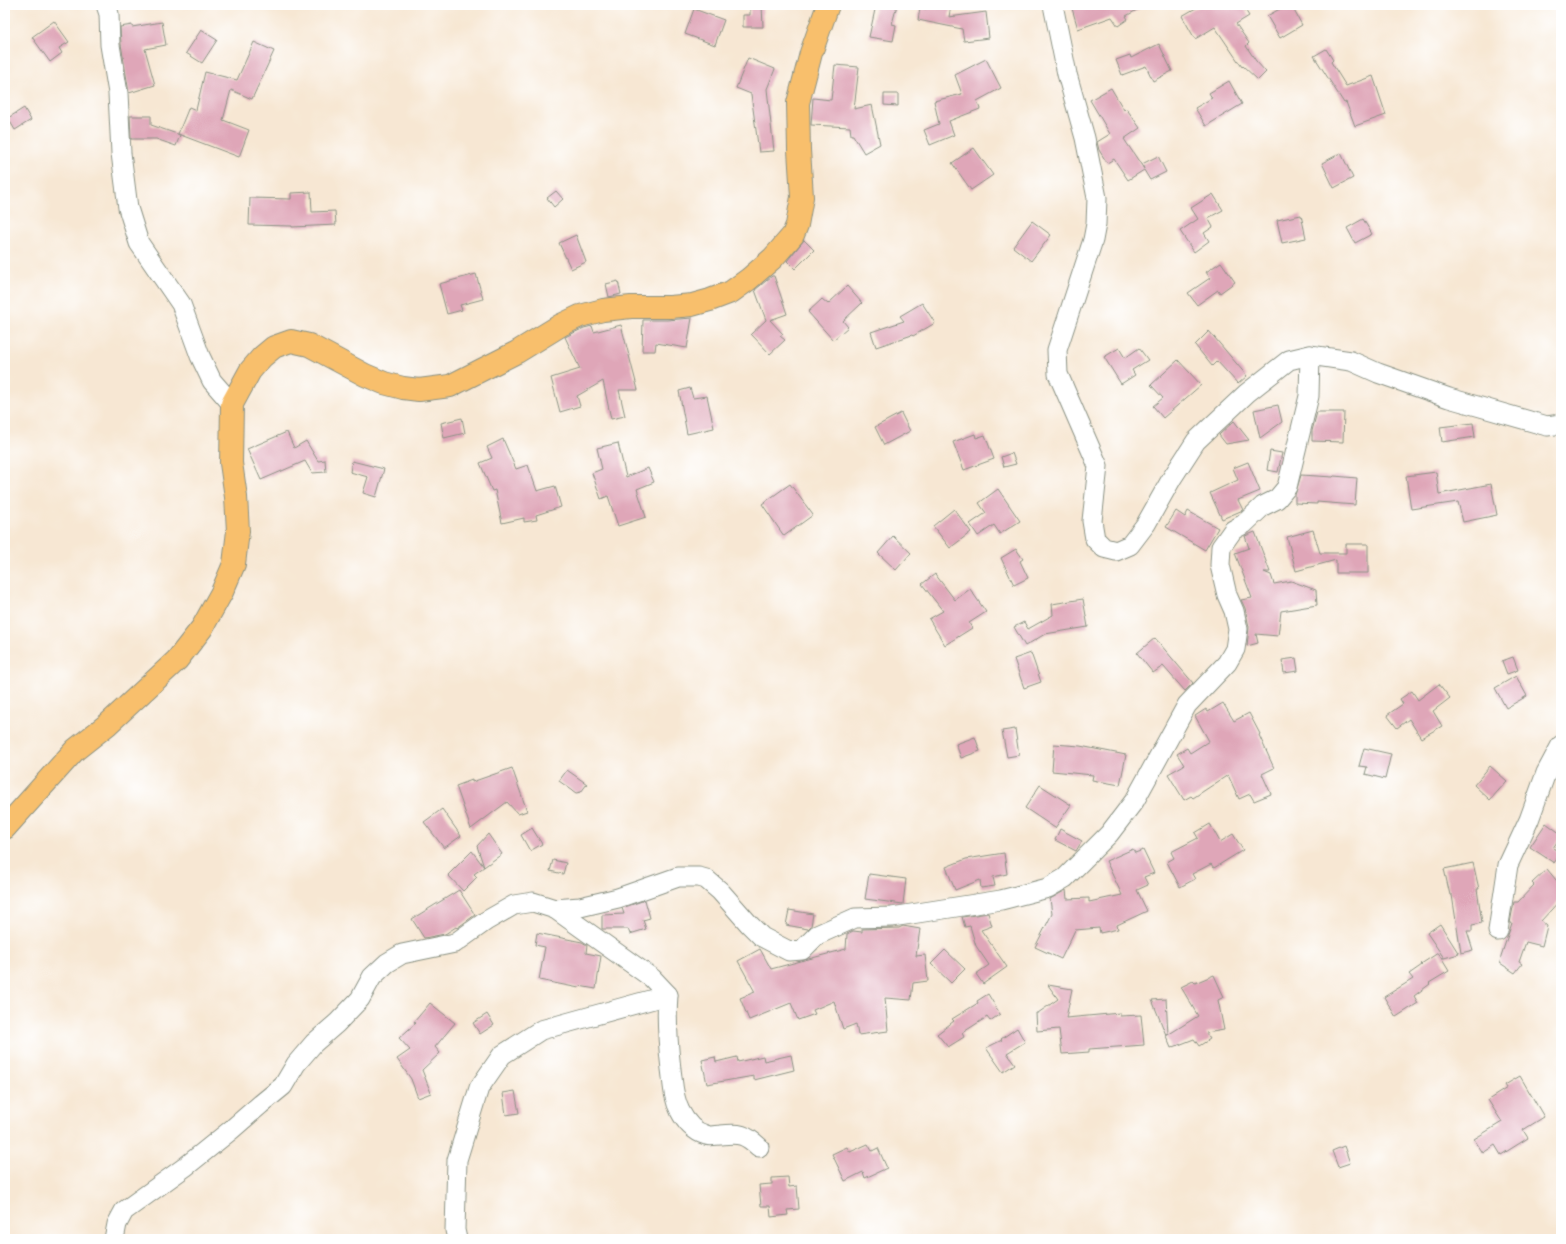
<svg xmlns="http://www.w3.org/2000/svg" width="1566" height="1244" viewBox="0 0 1566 1244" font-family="Mynerve,sans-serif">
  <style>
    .building { fill: #dfa6b8 }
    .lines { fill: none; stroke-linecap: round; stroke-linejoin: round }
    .minor-casing { stroke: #8b9284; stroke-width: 21 }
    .major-casing { stroke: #8b9284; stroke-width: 24 }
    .minor { stroke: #fff; stroke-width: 19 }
    .major { stroke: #f8bf6c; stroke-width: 22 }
  </style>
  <rect width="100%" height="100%" fill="#fff"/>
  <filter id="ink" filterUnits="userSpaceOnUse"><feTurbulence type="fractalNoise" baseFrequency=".025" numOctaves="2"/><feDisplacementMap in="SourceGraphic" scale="8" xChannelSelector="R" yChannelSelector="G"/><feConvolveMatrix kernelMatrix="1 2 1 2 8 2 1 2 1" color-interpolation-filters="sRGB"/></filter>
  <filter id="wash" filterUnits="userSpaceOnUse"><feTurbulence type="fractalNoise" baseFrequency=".012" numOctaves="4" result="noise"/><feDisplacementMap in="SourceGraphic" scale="16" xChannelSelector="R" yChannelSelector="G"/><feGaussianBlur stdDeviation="0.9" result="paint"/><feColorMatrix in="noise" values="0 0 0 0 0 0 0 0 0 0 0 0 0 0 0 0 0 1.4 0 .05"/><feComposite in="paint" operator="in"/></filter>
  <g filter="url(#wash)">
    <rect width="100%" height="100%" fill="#f7e7d3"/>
    <g id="blocks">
      <g class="building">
        <polygon points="750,5 762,5 763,27 743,27 743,15 750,15"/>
        <polygon points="876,5 897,5 892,24 896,25 893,41 869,37"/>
        <polygon points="927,5 951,5 949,17 986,12 989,38 964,41 962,29 918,20 920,8 926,9"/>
        <polygon points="1071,5 1146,5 1126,16 1128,19 1118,26 1112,17 1078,29"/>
        <polygon points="1201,5 1242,5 1249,16 1236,24 1249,43 1246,46 1256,61 1266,72 1258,80 1243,66 1242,67 1215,27 1195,39 1182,16"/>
        <polygon points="1287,5 1291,5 1302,25 1280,38 1267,16"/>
        <polygon points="694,9 724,20 715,45 685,34"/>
        <polygon points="54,21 69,42 59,48 62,53 50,62 32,37"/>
        <polygon points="162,22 166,45 145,49 155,85 129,93 121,44 120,27 132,25 132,27"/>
        <polygon points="201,30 217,40 202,63 186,53"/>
        <polygon points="254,42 274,51 252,99 231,90 223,120 249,130 239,157 178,134 189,107 196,110 205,72 237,80"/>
        <polygon points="1159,44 1172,71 1153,81 1146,66 1122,75 1116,60 1130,55 1131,58"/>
        <polygon points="1326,49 1333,60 1331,62 1346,86 1373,76 1386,115 1355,126 1346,102 1344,103 1314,56"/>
        <polygon points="748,58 775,69 767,89 774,151 759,152 751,94 736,88"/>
        <polygon points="986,59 1001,88 977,101 980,109 949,121 954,135 930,145 924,130 939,124 934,101 962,94 955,75"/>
        <polygon points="835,65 859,67 854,109 872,105 880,144 864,153 853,135 851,135 850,127 811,125 813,98 831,100"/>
        <polygon points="1229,81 1242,104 1206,126 1195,108 1212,98 1209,93"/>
        <polygon points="1111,88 1124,110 1126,108 1140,128 1124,139 1144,169 1142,164 1158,156 1166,172 1150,180 1144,170 1128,180 1114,159 1107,163 1099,150 1097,142 1110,134 1090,100"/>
        <polygon points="884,94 898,94 898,106 884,105"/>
        <polygon points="24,108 31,120 15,130 8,118"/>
        <polygon points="130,116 151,116 151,125 180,135 176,146 156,139 131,139"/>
        <polygon points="974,148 993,175 971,190 952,163"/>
        <polygon points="1341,153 1353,178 1334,188 1322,163"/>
        <polygon points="556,191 563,199 554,207 547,198"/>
        <polygon points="311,192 312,212 335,211 336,225 292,227 292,226 249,225 250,198 291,199 291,193"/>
        <polygon points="1213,194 1223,210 1208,218 1213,227 1204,233 1209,241 1194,252 1180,231 1198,219 1191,208"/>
        <polygon points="1301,215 1306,238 1282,243 1277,220"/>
        <polygon points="1363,219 1372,234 1355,243 1347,228"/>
        <polygon points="1032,221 1051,235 1031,261 1013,247"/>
        <polygon points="576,235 586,262 571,269 559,243"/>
        <polygon points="804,240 814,250 795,269 787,261"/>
        <polygon points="1221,262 1235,282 1220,293 1218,290 1197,305 1188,293 1210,278 1206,272"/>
        <polygon points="476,274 483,299 460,305 462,310 447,314 439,284"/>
        <polygon points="772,276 774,276 787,314 770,320 783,334 780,336 785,340 770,354 751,334 766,320 755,290"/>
        <polygon points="618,281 621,294 609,297 606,284"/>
        <polygon points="847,286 862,303 843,321 848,327 833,340 808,312 822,299 828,304"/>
        <polygon points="922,303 935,323 913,336 912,335 876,347 871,332 904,321 900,316"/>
        <polygon points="692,318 687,348 656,343 655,351 642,351 643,320 667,320"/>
        <polygon points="621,325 638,390 619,390 625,416 611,419 603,381 577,396 580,406 560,412 551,378 580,369 565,337 584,328 592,326 594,332"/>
        <polygon points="1209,331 1247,376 1238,384 1217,361 1212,366 1195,345"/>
        <polygon points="1119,348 1125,358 1139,348 1148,360 1132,370 1135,375 1121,384 1104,357"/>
        <polygon points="1178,360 1201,385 1163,418 1153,406 1163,398 1151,385"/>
        <polygon points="690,388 693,398 707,396 714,428 687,434 679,391"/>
        <polygon points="1278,405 1282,422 1260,438 1254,410"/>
        <polygon points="1317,412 1344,412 1343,442 1312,441 1312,431"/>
        <polygon points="901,413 910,431 884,445 875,427"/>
        <polygon points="462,418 465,433 444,438 441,423"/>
        <polygon points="1234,421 1249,440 1226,444 1219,435"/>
        <polygon points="1473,423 1475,437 1442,442 1440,427"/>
        <polygon points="287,432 294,448 306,441 318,461 325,460 326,472 312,473 305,461 261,480 247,449"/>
        <polygon points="975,434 976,438 985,435 994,459 964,470 953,442"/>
        <polygon points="503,439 516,469 528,465 537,491 555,486 561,507 536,515 537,520 524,522 524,518 502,523 495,490 492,491 480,463 492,458 487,447"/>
        <polygon points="618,443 626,477 648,468 654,482 637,489 646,517 618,526 608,496 601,499 592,473 602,469 597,448"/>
        <polygon points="1270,451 1282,453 1278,472 1267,470"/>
        <polygon points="1012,453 1016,464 1004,467 1001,457"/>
        <polygon points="352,461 384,469 376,497 363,493 368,477 350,472"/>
        <polygon points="1248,462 1260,491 1238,500 1243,510 1222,519 1210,493 1238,480 1233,468"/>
        <polygon points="1436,472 1439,494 1491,484 1497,515 1463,522 1458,502 1411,509 1406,476"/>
        <polygon points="1301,475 1333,477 1334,476 1357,478 1355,505 1317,502 1317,504 1295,503 1295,495"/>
        <polygon points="790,484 813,515 784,536 762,504"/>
        <polygon points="998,489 1020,521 1000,534 994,525 978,536 970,524 986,513 979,503"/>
        <polygon points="954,509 971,532 950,548 933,526"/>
        <polygon points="1176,511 1185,517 1188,511 1218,528 1205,550 1166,527"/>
        <polygon points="1313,530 1320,553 1346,553 1346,544 1368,544 1368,573 1336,573 1336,560 1296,571 1287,537"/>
        <polygon points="1255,532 1270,572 1264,572 1271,575 1274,584 1291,581 1316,590 1317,605 1281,611 1278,636 1256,634 1258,643 1247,646 1249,627 1245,608 1241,600 1252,598 1235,553 1249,548 1245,536"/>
        <polygon points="893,536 911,553 896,570 878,553"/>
        <polygon points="1016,549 1023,559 1020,561 1028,578 1014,585 1001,558"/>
        <polygon points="935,574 955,600 970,589 986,612 969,623 972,628 945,645 929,619 943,611 922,584"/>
        <polygon points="1083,599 1088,627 1045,634 1025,646 1014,627 1024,622 1028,629 1053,615 1052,604"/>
        <polygon points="1155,638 1193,683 1185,691 1163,666 1153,673 1137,653"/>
        <polygon points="1031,653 1041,682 1024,688 1014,659"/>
        <polygon points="1513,657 1518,670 1507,674 1502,661"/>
        <polygon points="1296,658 1298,671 1284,673 1282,660"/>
        <polygon points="1516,676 1527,696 1506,708 1495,688"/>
        <polygon points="1439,684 1450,698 1433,711 1442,726 1421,738 1409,719 1397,728 1387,715 1403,704 1400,699 1412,691 1418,700"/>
        <polygon points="1223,703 1234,721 1249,713 1260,734 1259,735 1274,768 1262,774 1271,794 1254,801 1250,794 1239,799 1228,775 1193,798 1191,796 1184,800 1168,774 1184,765 1177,754 1187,748 1190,753 1209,741 1195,716 1206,709 1208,712"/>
        <polygon points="1015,729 1019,755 1007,757 1002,731"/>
        <polygon points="975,737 980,751 961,758 956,744"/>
        <polygon points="1054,744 1080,746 1126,755 1120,785 1092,780 1093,775 1052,771"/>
        <polygon points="1364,748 1391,754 1385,779 1365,774 1367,767 1359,766"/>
        <polygon points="1490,766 1507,781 1490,800 1474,785"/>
        <polygon points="512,768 527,811 518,814 507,802 471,829 456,786 472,780 472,782"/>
        <polygon points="567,770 587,784 581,792 576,793 559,781"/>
        <polygon points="1040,785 1071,805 1055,828 1025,808"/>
        <polygon points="442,809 461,836 444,848 424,822"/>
        <polygon points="1546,823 1561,834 1561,836 1553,848 1561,853 1554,863 1530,847"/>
        <polygon points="1210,824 1220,842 1233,834 1243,850 1214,868 1211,864 1192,874 1195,879 1180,887 1167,862 1174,858 1171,852 1198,838 1195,833"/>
        <polygon points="532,828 542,844 530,851 521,835"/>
        <polygon points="1060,829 1082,841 1076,851 1055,840"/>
        <polygon points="488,834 502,854 474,874 477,877 463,891 448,875 472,851 484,867 477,846"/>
        <polygon points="1133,849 1135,853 1143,850 1154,873 1144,877 1148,885 1137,890 1147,911 1117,925 1118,929 1100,933 1099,928 1075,930 1061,959 1035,947 1052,914 1050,899 1066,890 1067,899 1089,898 1089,902 1122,895 1106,861"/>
        <polygon points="1004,853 1007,874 993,877 995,886 981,888 980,880 955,890 946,867 966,859"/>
        <polygon points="553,860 566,863 563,874 550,871"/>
        <polygon points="1473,863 1479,889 1477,889 1482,923 1472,925 1472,931 1467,931 1473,950 1461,953 1452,895 1450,895 1444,869"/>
        <polygon points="1547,869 1561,886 1561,899 1541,921 1547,926 1542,946 1526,942 1519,962 1522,964 1515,973 1500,963 1501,956 1512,923 1510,923 1514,902 1518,902 1534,885 1532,883"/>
        <polygon points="869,874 906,879 903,904 865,899"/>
        <polygon points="459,890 475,915 457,928 456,927 445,934 424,938 412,919"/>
        <polygon points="645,900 650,918 643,920 646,929 630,934 628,929 602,929 602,915 624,914 622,908"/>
        <polygon points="789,910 813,914 811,926 808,929 786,925"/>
        <polygon points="988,913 992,926 981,930 1007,967 983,984 976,974 989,965 976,946 970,926 965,927 962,917"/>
        <polygon points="1440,924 1459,954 1444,958 1427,933"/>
        <polygon points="903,926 920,929 916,956 925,955 928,981 913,983 911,1000 885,998 888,1031 858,1035 856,1024 843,1029 834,1001 813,1010 815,1014 798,1020 791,1003 749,1020 740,998 755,992 738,961 760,949 771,969 846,949 847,934 853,931 862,932 862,929 899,928"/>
        <polygon points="537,933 582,942 587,945 586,953 601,956 596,989 579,986 579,988 539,980 545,947 535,945"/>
        <polygon points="945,950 965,969 951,983 931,964"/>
        <polygon points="1438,953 1449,971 1429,983 1430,984 1414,996 1418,1003 1396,1017 1384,997 1413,979 1409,974 1422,965 1421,964"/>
        <polygon points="1214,975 1224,997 1218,1000 1224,1030 1206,1033 1210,1039 1199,1046 1194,1039 1171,1048 1166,1036 1198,1016 1181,987 1193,981 1195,983"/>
        <polygon points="1048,985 1072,989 1066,1018 1120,1013 1120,1016 1141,1015 1144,1045 1089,1049 1089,1052 1062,1054 1059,1029 1037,1031 1036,1013 1038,1013 1058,999"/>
        <polygon points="988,994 1000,1014 990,1021 987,1017 962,1033 964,1037 948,1047 937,1034 954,1021 952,1019 978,1003 977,1001"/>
        <polygon points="1166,999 1168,1034 1166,1035 1152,1000"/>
        <polygon points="430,1003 455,1023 435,1047 440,1053 422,1070 431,1093 418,1098 411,1079 397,1059 410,1050 399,1038 416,1023 414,1022"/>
        <polygon points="487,1014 494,1025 480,1034 473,1023"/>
        <polygon points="1017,1028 1025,1042 1007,1053 1015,1064 1003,1072 986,1048 1002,1040 1001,1039"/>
        <polygon points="791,1055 794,1070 754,1080 754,1076 707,1084 702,1060 715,1057 716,1062 737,1057 738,1062 763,1056 764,1061"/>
        <polygon points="1520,1076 1544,1117 1523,1130 1528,1138 1501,1155 1495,1145 1483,1153 1474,1139 1502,1122 1488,1100 1507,1088 1505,1085"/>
        <polygon points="515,1091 519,1113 506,1115 503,1093"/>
        <polygon points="868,1144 872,1151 878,1148 887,1168 865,1178 863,1172 845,1181 832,1154 847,1147 850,1152"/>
        <polygon points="1344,1146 1350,1163 1338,1167 1332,1151"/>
        <polygon points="788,1177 789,1187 797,1186 799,1209 787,1210 788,1215 771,1217 770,1206 761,1206 759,1185 772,1184 772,1178"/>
      </g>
    </g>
  </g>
  <g filter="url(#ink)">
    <use href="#blocks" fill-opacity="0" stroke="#8b9284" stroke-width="1"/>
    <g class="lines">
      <g class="minor-casing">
        <g id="minor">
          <polyline points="106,5 109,14 110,45 118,93 121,153 128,208 139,243 181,304 200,356 212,381 232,404"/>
          <polyline points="1053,5 1067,74 1085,138 1097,198 1096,224 1093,240 1057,350 1058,374 1098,466 1092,521 1095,539 1104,548 1116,551 1130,545 1146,524 1172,478 1196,441 1247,393 1289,360 1310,355 1351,361 1378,373 1449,398 1547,426 1561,424"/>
          <path d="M555 909 652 978 668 995C666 1020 668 1044 671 1069 673 1083 673 1098 680 1111 685 1121 694 1132 706 1135 710 1137 716 1135 721 1135 740 1133 745 1134 759 1147"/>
          <polyline points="1498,931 1508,865 1529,820 1546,773 1561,745"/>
          <polyline points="114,1239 117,1224 124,1211 185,1167 231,1130 261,1104 283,1086 296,1064 314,1043 337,1023 360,999 372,977 387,963 402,954 455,943 486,921 514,905 533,902 555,909 580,907 618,898 678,877 699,877 706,879 720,891 749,924 762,937 789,951 802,950 817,935 855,918 892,917 1001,900 1048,888 1065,878 1109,834 1135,800 1187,705 1227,663 1235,649 1238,629 1234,611 1227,595 1220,565 1221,547 1233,530 1244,524 1263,506 1277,499 1287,487 1309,396 1310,355"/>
          <polyline points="457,1239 455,1230 457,1160 479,1088 502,1055 541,1030 668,995"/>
        </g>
      </g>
      <g class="major-casing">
        <polyline id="major" points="5,828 75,750 108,724 177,660 202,628 222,592 234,564 238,531 236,497 231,463 232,404 250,371 262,357 274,347 291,341 309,345 365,375 384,383 403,388 419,390 450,386 517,352 561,325 580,316 603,310 631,307 670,307 692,305 710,300 731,292 749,279 773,258 793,235 797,225 802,197 799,150 798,103 811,53 828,5"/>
      </g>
      <use href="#minor" class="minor"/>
      <use href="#major" class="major"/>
    </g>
  </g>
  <rect width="1566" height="1244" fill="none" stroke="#fff" stroke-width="20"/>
</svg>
